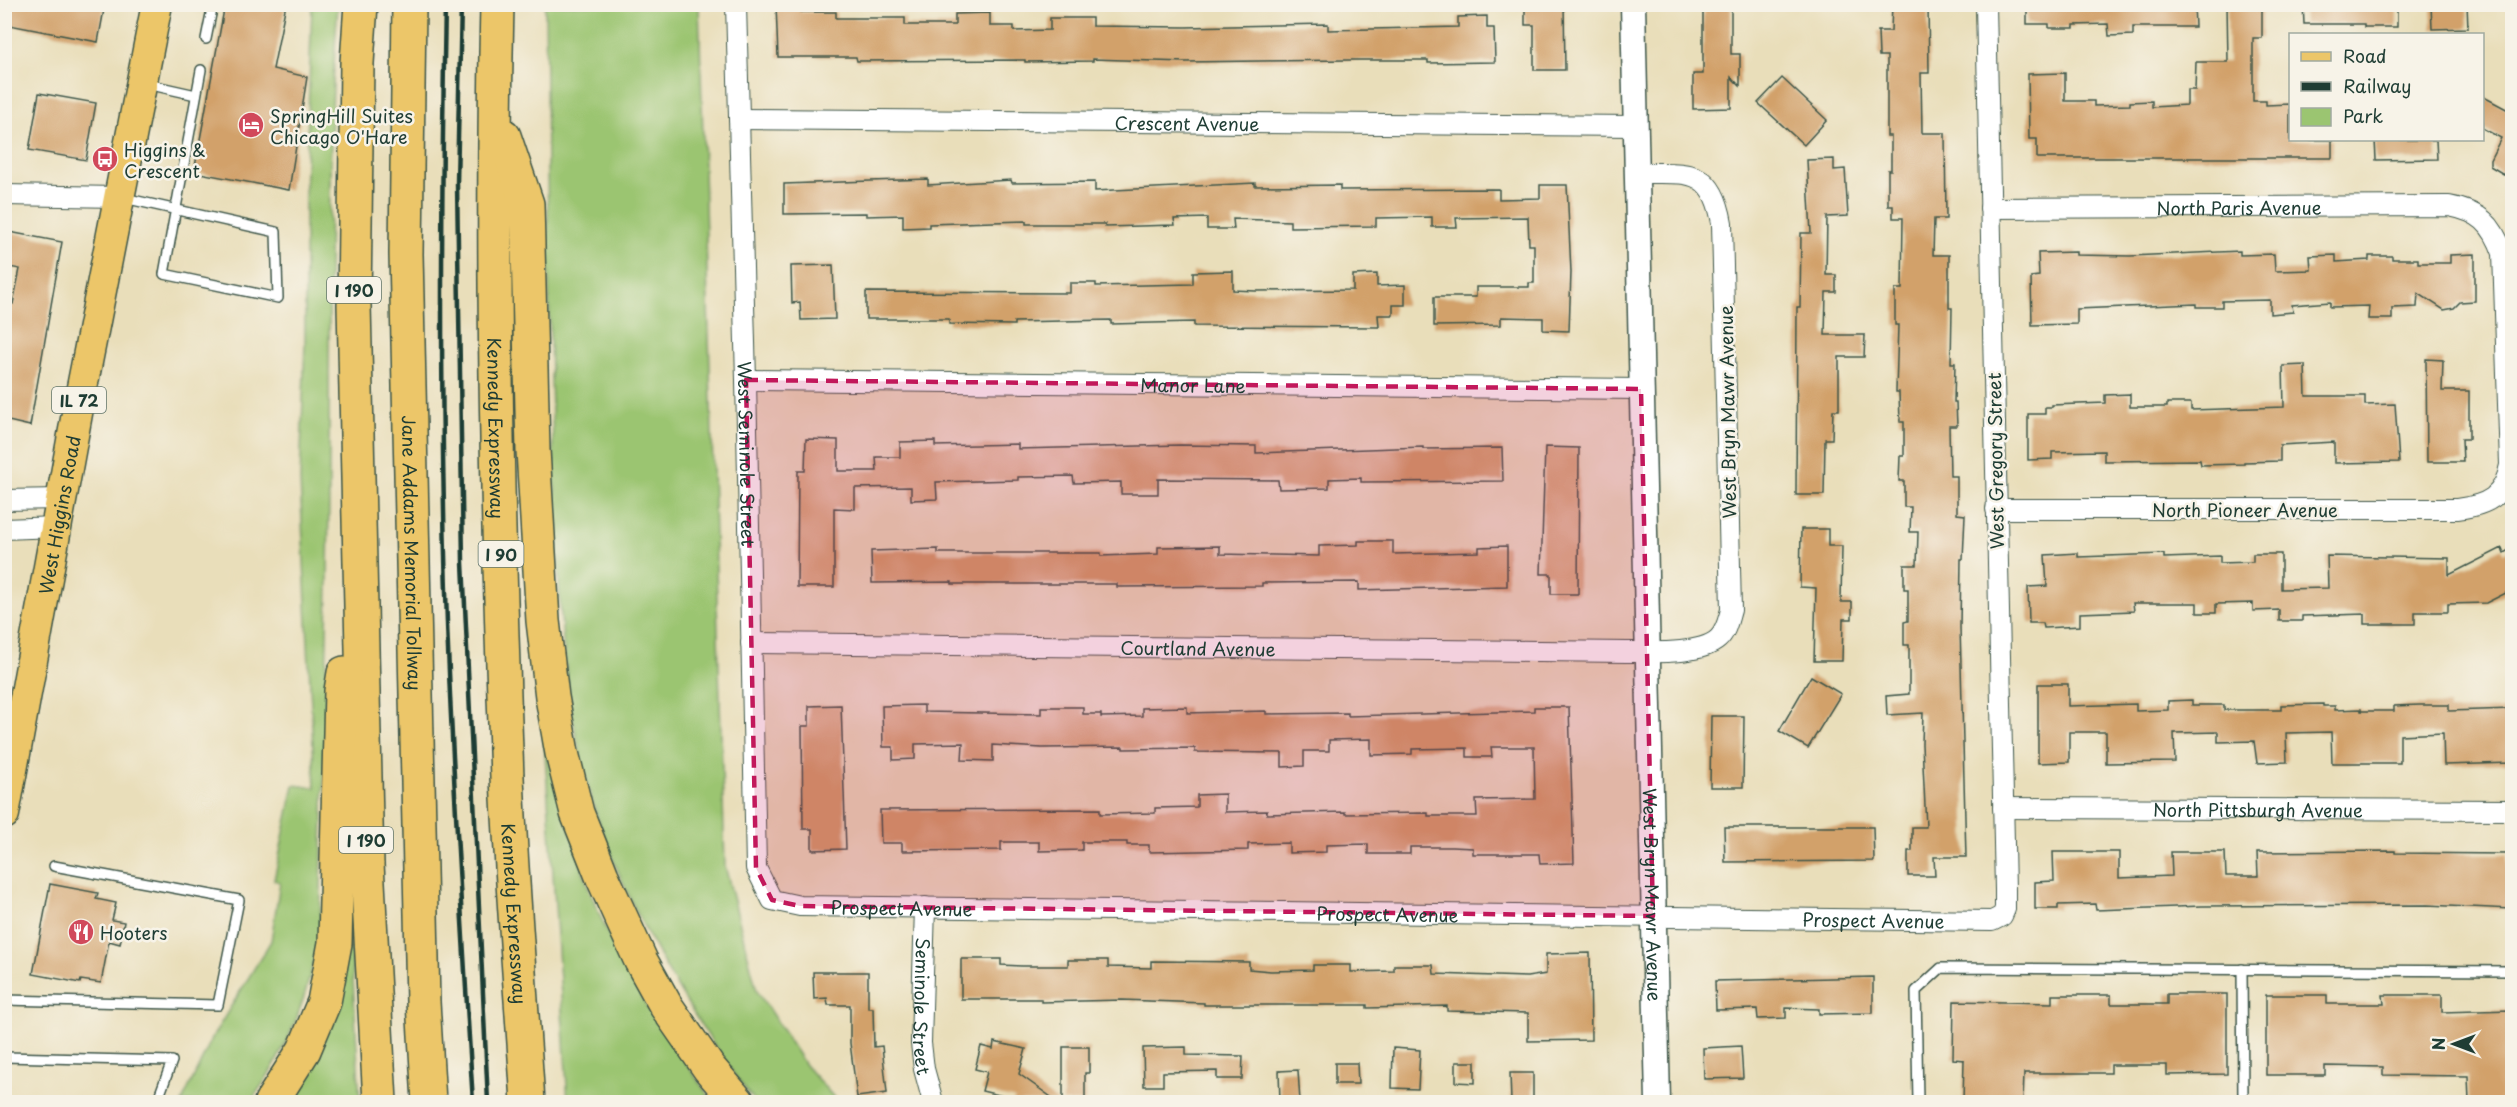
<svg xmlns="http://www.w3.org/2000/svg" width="2517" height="1107" viewBox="0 0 2517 1107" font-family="'Playpen Sans',sans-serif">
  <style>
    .green { fill: #9bc571; stroke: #5d8152; stroke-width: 1.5 }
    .building { fill: #d2a16b }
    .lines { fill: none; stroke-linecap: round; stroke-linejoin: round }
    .service-casing { stroke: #3d5548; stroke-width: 12 }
    .minor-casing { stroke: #3d5548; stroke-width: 22 }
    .tertiary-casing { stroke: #3d5548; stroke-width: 27 }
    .primary-casing { stroke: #3d5548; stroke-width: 33 }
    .motorway-casing { stroke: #3d5548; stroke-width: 36 }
    .service { stroke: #fff; stroke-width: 9 }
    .minor { stroke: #fff; stroke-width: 20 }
    .tertiary { stroke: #fff; stroke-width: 24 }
    .primary { stroke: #ecc669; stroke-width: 30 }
    .motorway { stroke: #ecc669; stroke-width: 33 }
    .rail { stroke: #1f3d34; stroke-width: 4.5 }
    .marked { fill: #c2185b; fill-opacity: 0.2; stroke: #c2185b; stroke-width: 4.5; stroke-dasharray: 12 8; stroke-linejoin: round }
    .labels { text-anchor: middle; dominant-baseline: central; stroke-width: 5; stroke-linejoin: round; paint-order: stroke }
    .shield { fill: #f7f3e8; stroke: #60746a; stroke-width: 1.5 }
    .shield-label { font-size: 16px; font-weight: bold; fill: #1f3d34 }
    .poi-label { font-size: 18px; fill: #1f3d34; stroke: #f7f3e8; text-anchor: start }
    .street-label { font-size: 18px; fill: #1f3d34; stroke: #f7f3e8 }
  </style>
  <rect width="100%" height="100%" fill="#f7f3e8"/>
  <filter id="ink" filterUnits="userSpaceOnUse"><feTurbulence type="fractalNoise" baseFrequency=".0167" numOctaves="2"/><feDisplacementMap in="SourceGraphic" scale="12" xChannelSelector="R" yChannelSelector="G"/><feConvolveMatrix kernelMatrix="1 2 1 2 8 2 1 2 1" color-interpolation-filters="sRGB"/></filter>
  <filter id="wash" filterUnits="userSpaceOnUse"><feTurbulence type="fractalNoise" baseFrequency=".008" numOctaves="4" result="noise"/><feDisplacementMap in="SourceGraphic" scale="24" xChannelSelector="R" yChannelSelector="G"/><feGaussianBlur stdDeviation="1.35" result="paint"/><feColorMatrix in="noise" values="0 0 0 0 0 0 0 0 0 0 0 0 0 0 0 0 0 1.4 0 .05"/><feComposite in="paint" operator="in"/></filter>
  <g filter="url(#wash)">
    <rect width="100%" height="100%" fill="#e9deba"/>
    <g class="green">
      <path d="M312 5H338C326 155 330 308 329 459 329 615 324 771 320 927 310 992 290 1049 250 1102H182L213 1036 271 941 280 882 274 880 294 785 315 788 300 480 305 342V196Z"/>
      <path d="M545 5H699L725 866 757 991 805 1065 838 1102H756C738 1083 724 1059 709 1037 649 947 598 847 577 740 559 651 558 560 554 470 548 315 547 160 545 5Z"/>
      <polygon points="544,738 558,794 589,889 615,951 648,1009 713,1102 568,1102"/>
      <polygon points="351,944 360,1102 289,1102"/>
    </g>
    <g id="blocks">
      <g class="building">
        <polygon points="4,4 105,4 98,42 4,24"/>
        <polygon points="225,4 286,4 273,69 307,77 289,190 194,172"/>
        <polygon points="776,4 801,4 801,12 836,12 836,18 905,18 905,25 955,25 955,14 990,13 990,26 1014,26 1014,31 1050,30 1050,18 1092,18 1092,26 1185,27 1328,24 1328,30 1458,27 1458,17 1487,16 1487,28 1494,28 1495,62 1428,63 1428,60 1348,60 1185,62 1093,59 1093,61 1025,62 1025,60 857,61 856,57 778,57"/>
        <polygon points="1525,4 1564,4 1565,70 1534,70 1534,25 1525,25"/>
        <polygon points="1703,4 1731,4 1731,54 1740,54 1740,86 1731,77 1731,108 1693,109 1693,74 1703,74"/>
        <polygon points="1892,4 1928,4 1929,73 1921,73 1922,133 1945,133 1946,219 1934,219 1933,255 1949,255 1949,308 1952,308 1951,363 1955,363 1954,402 1956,402 1957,426 1949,426 1950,476 1957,476 1957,514 1965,515 1963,559 1961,559 1960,627 1966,857 1934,857 1935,876 1908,876 1908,851 1912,851 1912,827 1926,827 1922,744 1923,713 1887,715 1886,696 1909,694 1909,645 1904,645 1904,622 1908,621 1908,589 1904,589 1904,565 1917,565 1918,532 1910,532 1911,507 1904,507 1904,481 1899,481 1900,456 1904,456 1904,422 1900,422 1899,392 1896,392 1898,325 1895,325 1895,289 1902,289 1903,218 1893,218 1893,206 1888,206 1888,170 1891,170 1891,136 1887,136 1887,56 1879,56 1878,31 1891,31"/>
        <polygon points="2027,4 2194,4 2195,27 2133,27 2133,35 2109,36 2108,24 2074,25 2074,28 2049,28 2049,24 2027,24"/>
        <polygon points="2227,4 2262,4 2262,38 2253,38 2253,101 2266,101 2266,105 2290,104 2290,140 2332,140 2332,158 2037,158 2037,139 2029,139 2028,74 2065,73 2065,101 2094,101 2094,106 2130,105 2130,102 2152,101 2152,107 2187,105 2187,90 2195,90 2196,62 2228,62"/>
        <polygon points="2303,4 2397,4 2397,27 2364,27 2364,24 2304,24"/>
        <polygon points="2431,4 2467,4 2468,28 2432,29"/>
        <polygon points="1782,78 1827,120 1804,145 1758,103"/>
        <polygon points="39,93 96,103 86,160 29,150"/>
        <polygon points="2482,96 2512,112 2512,179 2490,166 2490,160 2501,138 2482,128"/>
        <polygon points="2375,140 2436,140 2437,159 2376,160"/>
        <polygon points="1834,159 1834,170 1845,169 1848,216 1827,217 1826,275 1836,275 1836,292 1826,292 1825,335 1865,335 1864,357 1839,357 1839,410 1833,410 1832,439 1825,439 1824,495 1796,495 1797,307 1800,307 1801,233 1811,233 1807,160"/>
        <polygon points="928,179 928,185 1011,180 1012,183 1095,182 1095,191 1255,183 1255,186 1340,185 1340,190 1499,189 1499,199 1540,198 1540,185 1567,185 1571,272 1569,331 1543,330 1543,318 1501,317 1501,325 1434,326 1434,297 1476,297 1476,287 1529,287 1529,283 1534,283 1534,245 1529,245 1528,217 1456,218 1457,227 1432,227 1432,217 1376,218 1376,226 1290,227 1290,221 1233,219 1234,229 1207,229 1207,218 1174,219 1175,225 1105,227 1105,224 1026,224 1026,221 929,224 929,227 903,228 903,215 866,216 866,213 784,214 784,184"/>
        <polygon points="4,231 62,242 30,426 4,420 4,303 13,304 20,269 4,266"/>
        <polygon points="2240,251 2240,255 2274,254 2275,271 2311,270 2310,256 2336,255 2336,262 2369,260 2369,256 2392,256 2392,259 2418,259 2418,263 2450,263 2450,255 2475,254 2475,301 2460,302 2454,308 2444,310 2418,293 2417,307 2392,308 2392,319 2368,319 2369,306 2330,307 2330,302 2292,305 2293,312 2270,314 2270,300 2222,301 2222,307 2196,307 2196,304 2077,309 2077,324 2032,325 2031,277 2039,276 2038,253 2076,252 2076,255 2130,256"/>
        <polygon points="833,265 835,319 801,320 800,302 792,303 791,266"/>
        <polygon points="1233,271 1233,290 1256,291 1353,290 1353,275 1377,274 1377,286 1405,285 1405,305 1393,305 1393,315 1378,315 1379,327 1194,326 1194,322 1111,324 1111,320 1014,322 1014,325 949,324 949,319 866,319 866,292 1070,293 1070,283 1096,283 1096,286 1193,284 1193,272"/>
        <polygon points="2426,359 2443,360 2442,391 2469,391 2469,439 2462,439 2463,462 2427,462"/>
        <polygon points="2305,365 2306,396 2365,396 2365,405 2395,404 2399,462 2334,463 2334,442 2280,445 2280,461 2244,462 2244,464 2201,465 2200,460 2104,461 2104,451 2052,452 2052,459 2028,460 2028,414 2045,414 2045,407 2052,407 2052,405 2105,403 2105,395 2130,394 2130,407 2167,407 2167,403 2191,403 2191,410 2284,407 2283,366"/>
        <polygon points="806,439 838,440 838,471 877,471 876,457 900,457 900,442 935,441 935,446 1018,444 1018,449 1180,445 1256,446 1256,453 1423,447 1423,449 1502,448 1503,481 1361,482 1361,478 1329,479 1329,488 1279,489 1278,480 1158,479 1158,494 1121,494 1121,482 1074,483 1073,476 1018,477 1018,480 936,482 937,499 911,500 911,487 855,488 855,509 834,508 834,587 797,587 798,471 805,471"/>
        <polygon points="1545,447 1579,448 1578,594 1551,594 1551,574 1541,574"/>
        <polygon points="1801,529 1828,529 1828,546 1842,546 1841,602 1852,602 1852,619 1843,619 1842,661 1814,661 1816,588 1800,587"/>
        <polygon points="1358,541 1393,541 1393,554 1479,552 1479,547 1507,546 1507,586 1359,590 1359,582 1262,583 1262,586 1117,587 1117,584 952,584 952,582 872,583 871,551 938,549 938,553 1101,553 1101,556 1158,554 1158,547 1220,546 1220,554 1319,556 1319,546 1358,545"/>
        <polygon points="2502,548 2504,553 2512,548 2512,590 2486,603 2448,604 2448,612 2415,612 2415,624 2365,624 2365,614 2302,616 2302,621 2279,621 2279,610 2253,611 2253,603 2216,604 2216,613 2197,613 2197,603 2133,603 2134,611 2080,613 2080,626 2044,628 2043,623 2029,623 2028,587 2047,586 2045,555 2078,553 2078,557 2164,554 2164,558 2220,556 2220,563 2253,562 2253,554 2281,554 2281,589 2328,588 2327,556 2449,558 2449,575"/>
        <polygon points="1811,676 1841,694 1808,748 1779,731"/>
        <polygon points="2038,684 2068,684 2068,706 2136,704 2136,711 2168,710 2168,701 2192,700 2192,705 2224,705 2224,710 2281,710 2281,705 2323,704 2323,706 2335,706 2335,710 2361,709 2361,711 2394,711 2394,706 2420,705 2449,705 2449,711 2512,709 2512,763 2444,765 2443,733 2400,735 2400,763 2332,763 2331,732 2286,733 2287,762 2257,763 2254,741 2218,742 2218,732 2174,733 2175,762 2106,763 2106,732 2069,732 2069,762 2038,763"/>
        <polygon points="841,705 846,849 812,850 812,829 803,829 802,726 809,726 809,706"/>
        <polygon points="924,705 924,712 1041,714 1041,707 1083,707 1083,714 1101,714 1101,717 1142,716 1142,708 1187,707 1187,713 1266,711 1266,714 1348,713 1348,716 1534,711 1534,707 1569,707 1574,863 1540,864 1539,854 1473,854 1473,848 1452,847 1410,847 1410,854 1368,854 1368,844 1326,845 1326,852 1289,853 1289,843 1248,844 1248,850 1149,852 1149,845 1127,845 1127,842 1082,842 1082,850 1039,851 1039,842 1001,842 1001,850 902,851 902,843 881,843 880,810 1100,809 1100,814 1155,813 1155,808 1197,807 1197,795 1225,794 1225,812 1267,811 1267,814 1345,812 1345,814 1428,813 1428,816 1477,816 1476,800 1535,799 1534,747 1491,747 1492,757 1467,757 1467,748 1412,749 1412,754 1371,755 1371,739 1329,740 1329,751 1304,751 1304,766 1282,767 1282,753 1195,752 1195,748 1123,749 1123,747 1042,748 993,745 993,761 962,760 963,743 915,744 915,759 893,760 893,747 883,747 882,706"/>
        <polygon points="1711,716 1744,716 1743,787 1710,787"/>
        <polygon points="1724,827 1873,827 1874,861 1725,862"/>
        <polygon points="2395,851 2395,853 2507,854 2508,879 2512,879 2512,909 2427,905 2202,906 2096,910 2095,904 2058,905 2058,909 2035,909 2035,882 2054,881 2053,852 2119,852 2119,878 2172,876 2171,852 2225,852 2226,876 2258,876 2257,852"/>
        <polygon points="50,884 98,893 96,899 116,903 112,920 124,922 120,944 109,941 101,983 81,980 80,983 33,974"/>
        <polygon points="1590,953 1591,1040 1528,1041 1528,1013 1447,1011 1447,1006 1367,1008 1367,1005 1204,1005 1204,1003 1122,1000 1041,1002 1041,999 961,999 961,959 1001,959 1001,965 1022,966 1068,966 1068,960 1108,960 1108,967 1151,968 1151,961 1249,962 1249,969 1271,971 1313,970 1313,965 1351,965 1351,972 1394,971 1394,965 1433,965 1434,974 1527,977 1546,974 1546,954"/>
        <polygon points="813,972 868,972 868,1008 873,1008 874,1047 882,1046 887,1093 857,1097 850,1043 850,1005 828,1005 827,998 814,999"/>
        <polygon points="1873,977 1873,1013 1819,1014 1819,1009 1786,1008 1786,1018 1758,1019 1757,1009 1716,1010 1715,981"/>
        <polygon points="2167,994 2227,994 2227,1074 2167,1075 2167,1065 2111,1065 2111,1073 2024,1073 2023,1102 1963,1102 1964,1060 1953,1059 1954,1001 2052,1003 2052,995 2111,995 2111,1004 2167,1004"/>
        <polygon points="2266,995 2327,995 2327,1004 2384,1004 2383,995 2442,995 2442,1012 2512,1010 2512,1102 2469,1102 2468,1076 2383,1075 2383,1067 2325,1066 2325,1075 2266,1075"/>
        <polygon points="994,1042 1026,1049 1019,1074 1058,1102 1012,1102 1015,1099 982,1091 987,1072 975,1069 981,1046 993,1049"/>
        <polygon points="1741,1046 1743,1078 1704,1079 1703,1048"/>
        <polygon points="1063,1047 1089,1047 1089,1073 1085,1073 1085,1102 1063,1102"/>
        <polygon points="1186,1047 1186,1055 1243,1056 1242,1079 1217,1079 1217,1071 1163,1072 1163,1086 1144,1086 1143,1048"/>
        <polygon points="1393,1048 1420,1050 1418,1089 1392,1088"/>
        <polygon points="1456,1062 1475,1062 1475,1083 1456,1082"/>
        <polygon points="1335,1063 1357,1063 1358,1084 1335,1084"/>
        <polygon points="1298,1070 1300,1102 1280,1102 1279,1071"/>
        <polygon points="1510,1073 1533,1073 1533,1102 1511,1102"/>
      </g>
    </g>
  </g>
  <g filter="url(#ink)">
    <use href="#blocks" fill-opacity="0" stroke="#3d5548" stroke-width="1.5"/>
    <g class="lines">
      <g class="service-casing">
        <g id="service">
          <polyline points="206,39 213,4"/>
          <polyline points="147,84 196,95"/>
          <polyline points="124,198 276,232 278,298 164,274 201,70"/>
          <polyline points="2242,969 2243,1102"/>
          <polyline points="4,1000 218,1005 239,900 54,866"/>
          <polyline points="4,1057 172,1061 157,1102"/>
          <polyline points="1918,1102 1916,991 1941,968 2512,971"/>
        </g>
      </g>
      <g class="minor-casing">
        <g id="minor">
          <path id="s1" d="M736 4 746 380 756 868 772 900 800 906 1992 921 2002 916 2005 909V890L1986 4"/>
          <path id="s2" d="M739 119 1636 126"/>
          <polyline points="4,195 118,197"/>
          <path id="s3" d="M1990 208 2449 206C2480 212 2492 223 2503 253L2510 465C2504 497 2488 505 2457 509H1996"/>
          <path id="s4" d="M746 380 1641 389"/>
          <polyline points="4,500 61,499"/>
          <polyline points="4,529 56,527"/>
          <path id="s5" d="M751 643 1627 652C1650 652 1700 655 1718 639 1726 632 1728 620 1731 610L1722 223C1712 165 1686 174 1637 173"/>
          <path id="s6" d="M2003 808 2512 810"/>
          <path id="s7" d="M925 907 921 1043 924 1069 933 1102"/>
        </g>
      </g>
      <g class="tertiary-casing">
        <g id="tertiary">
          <path id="s8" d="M1633 4 1658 1102"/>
        </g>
      </g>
      <g class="primary-casing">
        <g id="primary">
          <path id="s9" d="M4 814 78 408 157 4"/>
        </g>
      </g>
      <g class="motorway-casing">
        <g id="motorway">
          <polyline points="361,4 357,63 354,305 367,864 380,1102"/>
          <path id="s10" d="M409 4 406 254 423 1002 429 1102"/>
          <path id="s11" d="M497 4C491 262 497 520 507 777 512 886 521 994 528 1102"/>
          <polyline points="504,136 527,204 533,450 543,621 552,697 562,753 577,813 602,876 641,961 666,1006 709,1068 738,1102"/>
          <polyline points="271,1102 304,1050 324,1002 335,943 341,691 344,673"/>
        </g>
      </g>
      <use href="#service" class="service"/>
      <use href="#minor" class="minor"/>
      <use href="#tertiary" class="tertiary"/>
      <use href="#primary" class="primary"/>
      <use href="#motorway" class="motorway"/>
      <g class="rail">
        <path d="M445 4C441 211 440 417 447 623 453 783 463 943 473 1102"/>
        <polyline points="461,4 457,183 463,562 488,1102"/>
      </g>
    </g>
  </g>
  <path class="marked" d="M746 380 1641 389 1653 916 800 906 772 900 756 868Z"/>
  <defs>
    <g id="hotel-disc" transform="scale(1.35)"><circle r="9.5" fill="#d1495b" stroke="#f7f3e8"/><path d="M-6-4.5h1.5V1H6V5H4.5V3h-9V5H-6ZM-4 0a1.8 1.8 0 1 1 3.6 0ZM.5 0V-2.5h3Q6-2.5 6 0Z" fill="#fff"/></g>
    <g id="bus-disc" transform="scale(1.35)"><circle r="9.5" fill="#d1495b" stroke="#f7f3e8"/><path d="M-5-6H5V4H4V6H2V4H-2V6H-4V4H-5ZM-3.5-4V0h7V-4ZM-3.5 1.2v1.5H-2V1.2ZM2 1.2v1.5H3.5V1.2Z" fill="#fff"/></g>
    <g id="restaurant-disc" transform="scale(1.35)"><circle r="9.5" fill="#d1495b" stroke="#f7f3e8"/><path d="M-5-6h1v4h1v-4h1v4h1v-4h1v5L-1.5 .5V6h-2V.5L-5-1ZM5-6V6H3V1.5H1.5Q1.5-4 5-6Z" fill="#fff"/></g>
  </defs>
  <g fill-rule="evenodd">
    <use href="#hotel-disc" x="251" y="125"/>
    <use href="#bus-disc" x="105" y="159"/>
    <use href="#restaurant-disc" x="81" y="932"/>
  </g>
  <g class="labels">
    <g class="shield">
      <rect x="327" y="277" width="54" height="26" rx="4.5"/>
      <rect x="52" y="387" width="54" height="26" rx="4.5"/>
      <rect x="478.5" y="541" width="45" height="26" rx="4.5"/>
      <rect x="339" y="827" width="54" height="26" rx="4.5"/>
    </g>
    <g class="shield-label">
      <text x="354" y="290">I 190</text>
      <text x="79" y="400">IL 72</text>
      <text x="501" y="554">I 90</text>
      <text x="366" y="840">I 190</text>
    </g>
    <g class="poi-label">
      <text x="270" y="115">SpringHill Suites<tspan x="270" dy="21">Chicago O'Hare</tspan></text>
      <text x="124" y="149">Higgins &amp;<tspan x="124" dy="21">Crescent</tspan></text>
      <text x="100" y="932">Hooters</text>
    </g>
    <g class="street-label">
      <text stroke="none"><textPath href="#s2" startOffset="448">Crescent Avenue</textPath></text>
      <text stroke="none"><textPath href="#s3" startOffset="249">North Paris Avenue</textPath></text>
      <text stroke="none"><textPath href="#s4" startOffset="447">Manor Lane</textPath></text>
      <text transform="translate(1727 412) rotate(-91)">West Bryn Mawr Avenue</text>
      <text stroke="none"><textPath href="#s11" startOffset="424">Kennedy Expressway</textPath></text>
      <text stroke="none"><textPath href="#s1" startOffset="450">West Seminole Street</textPath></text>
      <text transform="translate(1995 461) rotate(-91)">West Gregory Street</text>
      <text x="2245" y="509">North Pioneer Avenue</text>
      <text stroke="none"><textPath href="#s9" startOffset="304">West Higgins Road</textPath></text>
      <text stroke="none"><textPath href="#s10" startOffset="549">Jane Addams Memorial Tollway</textPath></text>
      <text stroke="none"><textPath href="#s5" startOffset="447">Courtland Avenue</textPath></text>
      <text stroke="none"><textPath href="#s6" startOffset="255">North Pittsburgh Avenue</textPath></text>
      <text stroke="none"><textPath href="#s8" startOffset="891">West Bryn Mawr Avenue</textPath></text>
      <text stroke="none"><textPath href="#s1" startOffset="1030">Prospect Avenue</textPath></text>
      <text stroke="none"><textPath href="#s11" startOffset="910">Kennedy Expressway</textPath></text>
      <text stroke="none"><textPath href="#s1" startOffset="1516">Prospect Avenue</textPath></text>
      <text stroke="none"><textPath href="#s1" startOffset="2002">Prospect Avenue</textPath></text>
      <text stroke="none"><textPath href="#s7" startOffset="99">Seminole Street</textPath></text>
    </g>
  </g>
  <rect width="2517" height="1107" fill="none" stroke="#f7f3e8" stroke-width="24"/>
  <rect x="2289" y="33" width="195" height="108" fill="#f7f3e8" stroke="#a1aaa0" stroke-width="1.5"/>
  <rect x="2301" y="52" width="30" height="9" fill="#ecc669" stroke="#a1aaa0" stroke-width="1.5"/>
  <text x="2343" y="63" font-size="18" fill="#1f3d34">Road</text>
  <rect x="2301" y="82" width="30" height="9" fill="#1f3d34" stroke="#a1aaa0" stroke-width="1.5"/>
  <text x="2343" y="93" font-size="18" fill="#1f3d34">Railway</text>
  <rect x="2301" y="108" width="30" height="18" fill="#9bc571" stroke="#a1aaa0" stroke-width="1.5"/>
  <text x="2343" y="123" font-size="18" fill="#1f3d34">Park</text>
  <g transform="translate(2454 1044) rotate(270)" stroke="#f7f3e8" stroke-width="4.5" paint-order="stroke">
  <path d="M0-4.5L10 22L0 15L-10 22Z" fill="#1f3d34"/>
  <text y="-9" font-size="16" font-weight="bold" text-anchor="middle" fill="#1f3d34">N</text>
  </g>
</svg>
